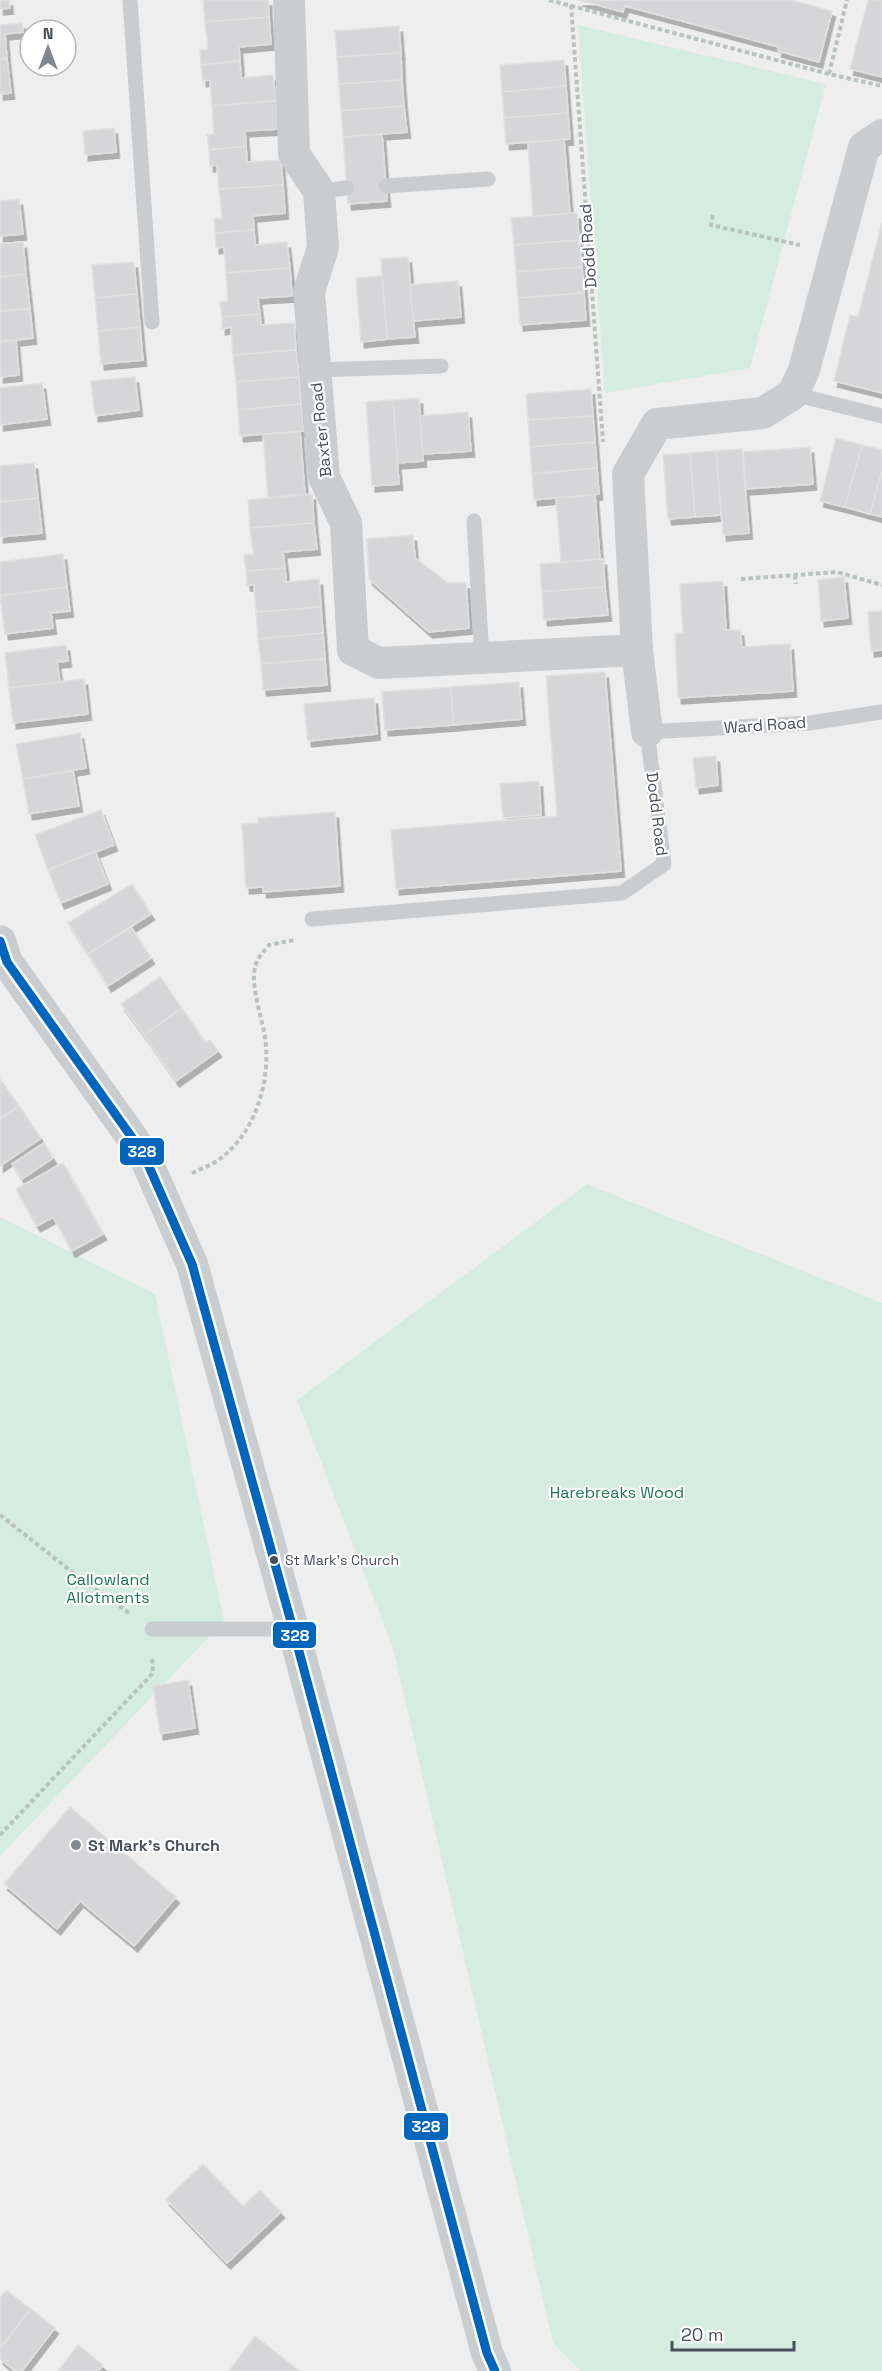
<svg xmlns="http://www.w3.org/2000/svg" width="882" height="2371" viewBox="0 0 882 2371" font-family="'Space Grotesk',sans-serif">
  <style>
    .green { fill: #d5ece0 }
    .building { fill: #d6d6d9; stroke: #e0e0e1; stroke-width: 1.5; filter: url(#shadow) }
    .lines { fill: none; stroke-linecap: round; stroke-linejoin: round }
    .path { stroke: #b8c3c0; stroke-width: 4; stroke-dasharray: 4.5 3; stroke-linecap: butt }
    .service { stroke: #cacdcf; stroke-width: 15 }
    .minor { stroke: #cacdcf; stroke-width: 32 }
    .bus-1-casing { stroke: #fff; stroke-width: 14 }
    .bus-1 { stroke: #0065bd; stroke-width: 9 }
    .bus-dot { fill: #474f59; stroke: #fff; stroke-width: 2 }
    .poi-dot { fill: #82878d; stroke: #fff; stroke-width: 2 }
    .labels { text-anchor: middle; dominant-baseline: central; stroke-width: 4.5; stroke-linejoin: round; paint-order: stroke }
    .bus-label { font-size: 14px; fill: #474f59; stroke: #fff; text-anchor: start }
    .street-label { font-size: 16px; fill: #474f59; stroke: #fff }
    .park-label { font-size: 16px; fill: #1e7551; stroke: #fff }
    .poi-label { font-size: 16px; font-weight: bold; fill: #474f59; stroke: #fff; text-anchor: start }
    .line-badge { stroke: #fff; stroke-width: 2 }
    .badge-label { font-size: 16px; text-anchor: middle; font-weight: bold; fill: #fff }
  </style>
  <defs>
    <filter id="shadow"><feDropShadow dx="3.5" dy="6" stdDeviation="0" flood-color="#0004"/></filter>
  </defs>
  <rect width="100%" height="100%" fill="#efeeee"/>
  <g class="green">
    <polygon points="578,25 826,84 750,368 605,393"/>
    <polygon points="587,1184 882,1303 882,2371 581,2371 553,2343 393,1648 297,1400"/>
    <polygon points="0,1217 155,1294 224,1621 0,1856"/>
  </g>
  <g class="building">
    <polygon points="0,0 9,0 10,8 0,9"/>
    <polygon points="203,0 268,0 269,17 205,22"/>
    <polygon points="579,0 791,0 832,11 819,62 778,51 779,47 625,6 623,12"/>
    <polygon points="868,0 882,0 882,77 850,69"/>
    <polygon points="269,17 271,44 239,47 240,61 201,65 200,50 208,49 205,22"/>
    <polygon points="22,23 23,32 5,34 7,59 0,59 0,25"/>
    <polygon points="399,26 401,53 337,57 335,31"/>
    <polygon points="401,53 402,80 339,84 337,57"/>
    <polygon points="0,59 7,59 11,93 0,94"/>
    <polygon points="564,60 566,86 502,92 500,65"/>
    <polygon points="240,61 241,78 273,75 276,101 212,106 210,80 203,81 201,65"/>
    <polygon points="402,80 404,106 341,111 339,84"/>
    <polygon points="566,86 568,113 504,118 502,92"/>
    <polygon points="276,101 278,129 245,131 246,146 209,150 207,135 214,134 212,106"/>
    <polygon points="404,106 407,132 343,137 341,111"/>
    <polygon points="568,113 570,139 506,144 504,118"/>
    <polygon points="114,128 116,152 85,155 83,131"/>
    <polygon points="382,134 387,201 348,204 343,137"/>
    <polygon points="564,139 570,214 533,217 528,143"/>
    <polygon points="246,146 247,162 281,160 283,185 219,189 217,165 210,166 209,150"/>
    <polygon points="283,185 285,213 253,216 254,230 215,233 214,219 222,218 219,189"/>
    <polygon points="19,199 23,234 0,236 0,201"/>
    <polygon points="577,213 579,240 514,245 511,218"/>
    <polygon points="882,222 882,393 834,381 850,315 858,317"/>
    <polygon points="254,230 255,245 287,242 290,268 226,273 224,247 216,248 215,233"/>
    <polygon points="579,240 582,267 516,272 514,245"/>
    <polygon points="23,242 26,274 0,277 0,244"/>
    <polygon points="408,257 415,337 387,339 381,259"/>
    <polygon points="134,262 137,294 95,298 92,265"/>
    <polygon points="582,267 584,293 518,298 516,272"/>
    <polygon points="290,268 292,296 258,298 260,314 222,317 220,302 228,301 226,273"/>
    <polygon points="26,274 30,309 0,311 0,277"/>
    <polygon points="382,276 387,339 361,342 356,278"/>
    <polygon points="458,281 461,317 413,321 410,285"/>
    <polygon points="584,293 586,320 520,325 518,298"/>
    <polygon points="137,294 140,327 98,331 95,298"/>
    <polygon points="30,309 33,338 0,342 0,311"/>
    <polygon points="260,314 261,325 294,323 296,350 233,355 231,327 222,329 222,317"/>
    <polygon points="140,327 143,360 101,364 98,331"/>
    <polygon points="16,340 19,375 0,377 0,342"/>
    <polygon points="296,350 299,377 236,382 233,355"/>
    <polygon points="135,377 139,410 95,416 91,381"/>
    <polygon points="299,377 301,404 238,410 236,382"/>
    <polygon points="42,383 47,419 0,425 0,388"/>
    <polygon points="591,389 593,416 528,420 526,394"/>
    <polygon points="419,398 423,461 397,463 393,400"/>
    <polygon points="393,400 399,484 372,486 366,402"/>
    <polygon points="301,404 303,431 240,436 238,410"/>
    <polygon points="468,412 471,451 423,454 420,416"/>
    <polygon points="593,416 595,442 530,447 528,420"/>
    <polygon points="300,432 305,494 268,498 263,434"/>
    <polygon points="836,438 862,445 845,507 820,501"/>
    <polygon points="595,442 597,468 532,474 530,447"/>
    <polygon points="862,445 882,450 882,471 870,514 845,507"/>
    <polygon points="810,447 813,484 746,489 743,452"/>
    <polygon points="742,449 749,533 723,535 716,451"/>
    <polygon points="716,451 721,515 695,517 690,453"/>
    <polygon points="690,453 695,517 668,519 663,455"/>
    <polygon points="34,463 38,498 0,502 0,466"/>
    <polygon points="597,468 599,494 534,500 532,474"/>
    <polygon points="882,471 882,517 870,514"/>
    <polygon points="312,494 314,523 250,528 248,500"/>
    <polygon points="595,495 600,559 561,562 556,498"/>
    <polygon points="38,498 42,533 0,537 0,502"/>
    <polygon points="314,523 317,549 283,552 285,568 246,571 244,555 253,554 250,528"/>
    <polygon points="413,535 415,558 448,583 466,583 469,628 429,632 369,579 367,539"/>
    <polygon points="63,554 67,587 0,596 0,562"/>
    <polygon points="603,559 605,587 542,592 540,564"/>
    <polygon points="285,568 286,582 319,579 321,607 256,612 254,585 247,585 246,571"/>
    <polygon points="844,577 848,618 821,621 818,580"/>
    <polygon points="723,581 726,630 740,630 742,647 790,644 793,691 678,698 675,634 683,633 680,584"/>
    <polygon points="67,587 70,611 51,613 53,628 5,634 0,596"/>
    <polygon points="605,587 608,615 544,620 542,592"/>
    <polygon points="321,607 323,633 258,639 256,612"/>
    <polygon points="882,611 882,650 871,651 868,612"/>
    <polygon points="323,633 325,659 261,664 258,639"/>
    <polygon points="66,645 68,661 57,662 60,682 9,688 5,653"/>
    <polygon points="325,659 327,685 263,690 261,664"/>
    <polygon points="605,672 621,871 396,889 391,830 557,816 546,676"/>
    <polygon points="84,679 88,714 13,723 9,688"/>
    <polygon points="519,682 522,719 453,725 451,687"/>
    <polygon points="451,687 453,725 385,730 382,692"/>
    <polygon points="374,698 377,734 308,741 304,704"/>
    <polygon points="80,733 86,768 23,779 16,744"/>
    <polygon points="716,756 718,785 696,788 693,758"/>
    <polygon points="73,771 79,806 29,814 23,779"/>
    <polygon points="539,781 541,815 503,818 500,784"/>
    <polygon points="101,810 114,845 48,870 35,835"/>
    <polygon points="335,812 340,886 263,892 263,887 246,888 242,824 258,823 258,818"/>
    <polygon points="95,851 108,884 61,903 48,870"/>
    <polygon points="132,884 151,914 88,954 68,923"/>
    <polygon points="131,927 151,958 108,986 88,954"/>
    <polygon points="160,977 182,1008 144,1035 121,1004"/>
    <polygon points="182,1008 206,1043 210,1040 218,1051 176,1081 144,1035"/>
    <polygon points="0,1079 19,1106 0,1119"/>
    <polygon points="19,1106 41,1138 0,1166 0,1119"/>
    <polygon points="44,1143 53,1158 22,1179 12,1164"/>
    <polygon points="63,1163 103,1234 72,1251 53,1217 37,1226 16,1189"/>
    <polygon points="188,1680 195,1728 160,1734 153,1686"/>
    <polygon points="70,1807 176,1897 134,1946 80,1901 57,1929 4,1884"/>
    <polygon points="203,2164 243,2206 260,2190 281,2212 227,2263 166,2199"/>
    <polygon points="6,2290 31,2309 0,2348 0,2298"/>
    <polygon points="31,2309 55,2328 22,2371 15,2371 0,2359 0,2348"/>
    <polygon points="255,2336 300,2371 229,2371"/>
    <polygon points="78,2345 103,2365 98,2371 58,2371"/>
  </g>
  <g class="lines">
    <g class="path">
      <polyline points="549,0 829,74 882,86"/>
      <polyline points="571,5 603,442"/>
      <polyline points="829,74 847,0"/>
      <polyline points="713,215 711,225 800,245"/>
      <polyline points="795,575 796,584"/>
      <polyline points="741,579 837,572 882,585"/>
      <path d="M192 1173C203 1168 216 1163 225 1155 257 1127 271 1079 265 1037 262 1017 249 983 256 964 258 957 264 951 269 945L294 940"/>
      <polyline points="0,1515 81,1579 129,1613"/>
      <polyline points="0,1835 153,1673 152,1656"/>
    </g>
    <g class="service">
      <polyline points="130,0 152,322"/>
      <polyline points="386,186 488,179"/>
      <polyline points="319,191 347,188"/>
      <polyline points="315,370 441,366"/>
      <polyline points="793,394 882,416"/>
      <polyline points="474,521 482,657"/>
      <polyline points="312,919 622,893 664,864 647,732 810,723 882,712"/>
      <polyline points="152,1629 293,1629"/>
    </g>
    <g class="minor">
      <polyline points="289,0 294,154 319,191 323,247 309,292 324,477 346,523 353,650 379,663 637,650"/>
      <polyline points="647,732 637,650 628,474 657,424 763,413 793,394 804,370 864,147 882,135"/>
      <polyline points="0,941 7,962 143,1153 192,1264 293,1629 487,2353 495,2371"/>
    </g>
    <g class="bus-1-casing">
      <polyline id="bus-1" points="0,941 7,962 143,1153 192,1264 293,1629 487,2353 495,2371"/>
    </g>
    <use href="#bus-1" class="bus-1"/>
  </g>
  <circle class="bus-dot" cx="274" cy="1560" r="5"/>
  <circle class="poi-dot" cx="76" cy="1845" r="6"/>
  <g class="labels">
    <g class="bus-label">
      <text x="285" y="1560">St Mark's Church</text>
    </g>
    <g class="street-label">
      <text transform="translate(588 246) rotate(-94)">Dodd Road</text>
      <text transform="translate(321 430) rotate(-96)">Baxter Road</text>
      <text transform="translate(765 725) rotate(-4)">Ward Road</text>
      <text transform="translate(657 814) rotate(83)">Dodd Road</text>
    </g>
    <g class="park-label">
      <text x="617" y="1492">Harebreaks Wood</text>
      <text x="108" y="1579">Callowland<tspan x="108" dy="18">Allotments</tspan></text>
    </g>
    <g class="poi-label">
      <text x="88" y="1845">St Mark’s Church</text>
    </g>
  </g>
  <g class="line-badge">
    <rect x="119" y="1137" width="46" height="29" rx="6" fill="#0065bd"/>
    <rect x="272" y="1621" width="45" height="28" rx="6" fill="#0065bd"/>
    <rect x="403" y="2112" width="46" height="29" rx="6" fill="#0065bd"/>
  </g>
  <g class="badge-label">
    <text x="142" y="1157">328</text>
    <text x="295" y="1641">328</text>
    <text x="426" y="2132">328</text>
  </g>
  <g transform="translate(48 48)"><circle r="28" fill="#ffffff" stroke="#b5b9bd" stroke-width="1.5"/>
  <path d="M0-4.5L10 22L0 15L-10 22Z" fill="#82878d"/>
  <text y="-9" font-size="16" font-weight="bold" text-anchor="middle" fill="#474f59">N</text>
  </g>
  <path d="M672 2341v9h122v-9" fill="none" stroke="#474f59" stroke-width="3"/>
  <text x="681" y="2341" font-size="18" fill="#474f59" stroke="#ffffff" stroke-width="4.5" paint-order="stroke">20 m</text>
</svg>
